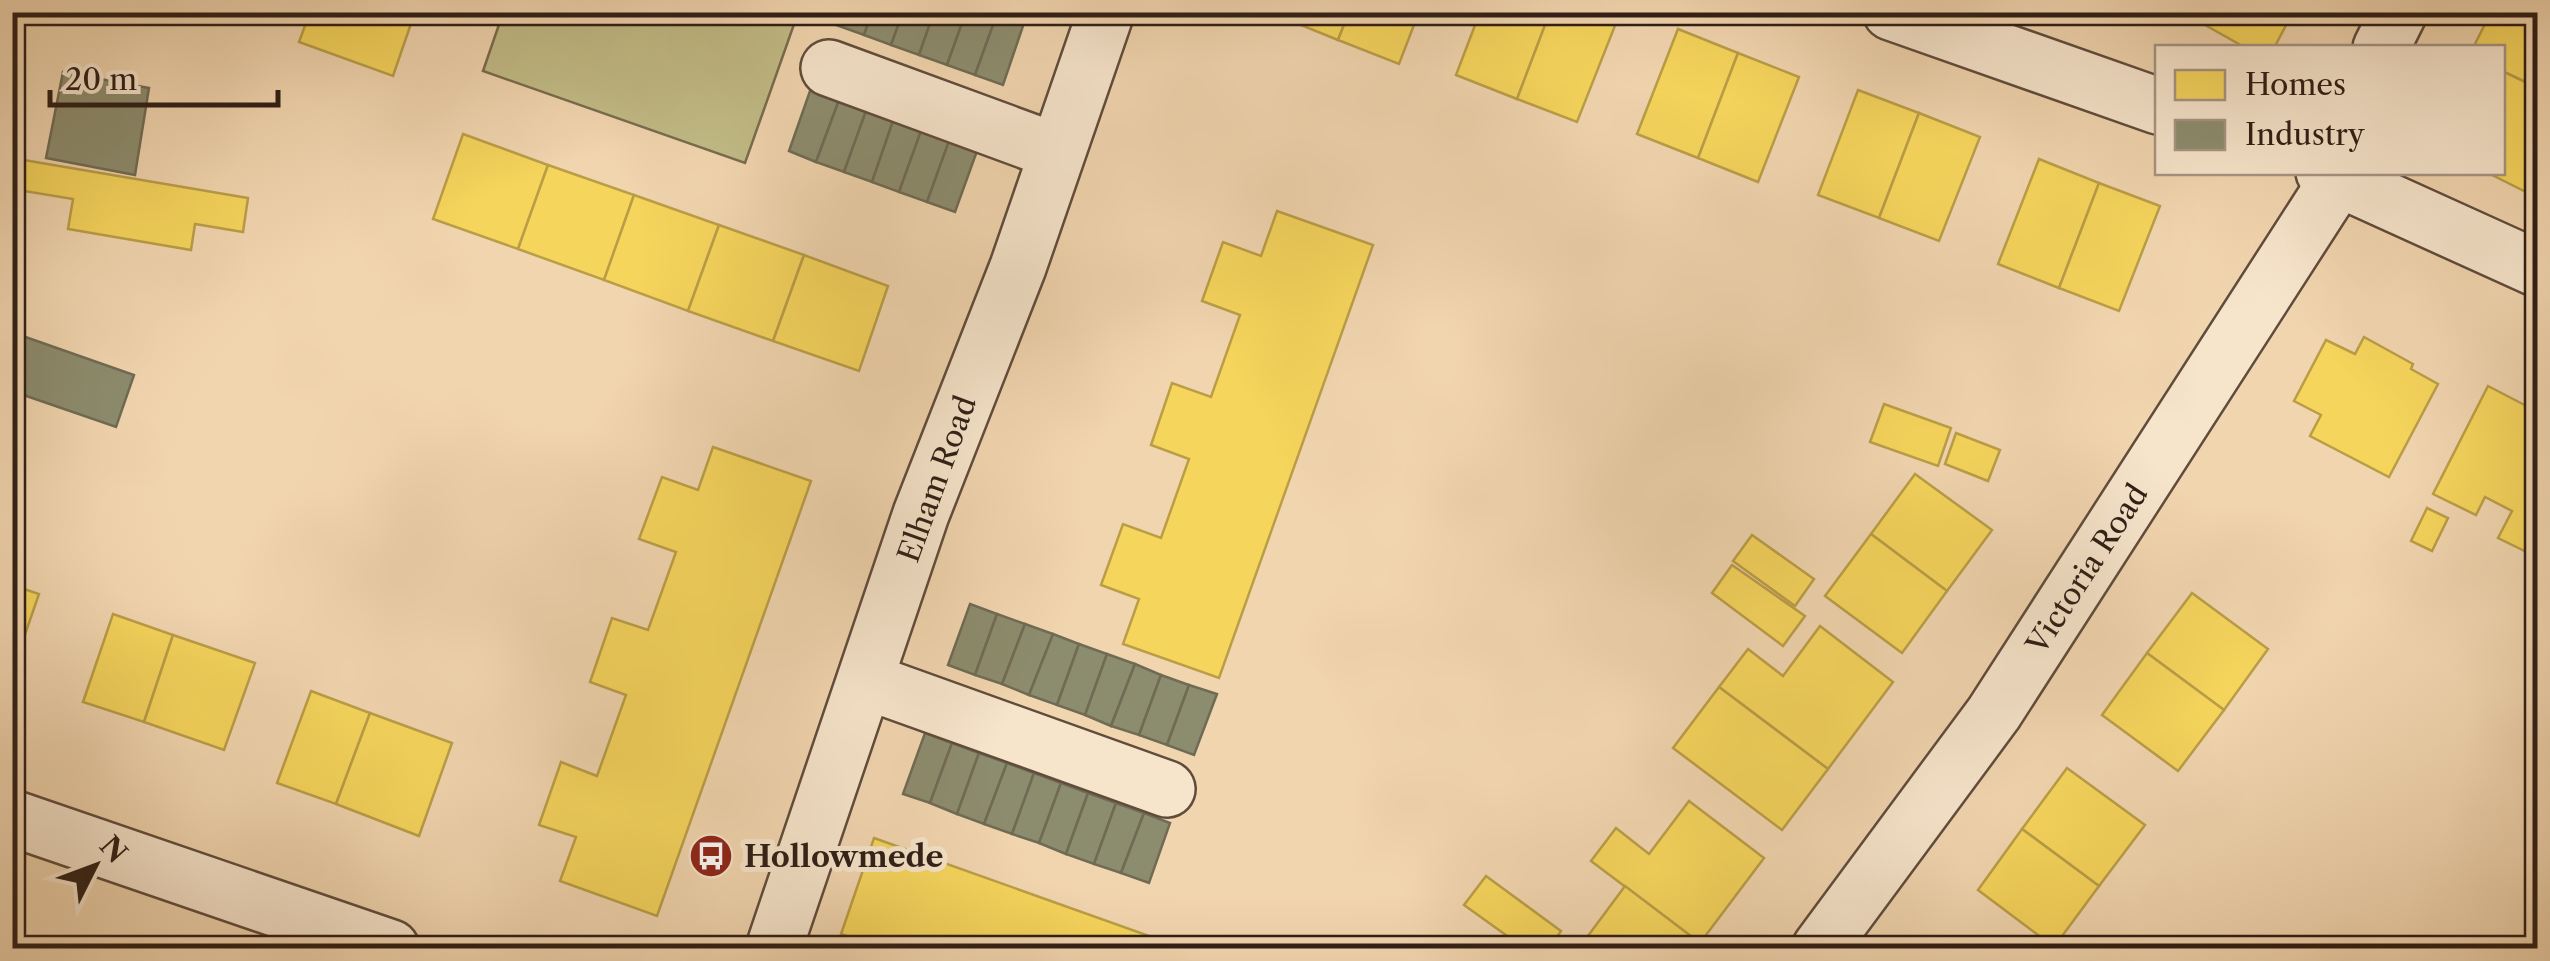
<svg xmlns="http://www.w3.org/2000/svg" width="2550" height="961" viewBox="0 0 2550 961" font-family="'Libre Caslon Text',serif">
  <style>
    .green { fill: #c1bb86; stroke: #786c4e; stroke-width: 2.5 }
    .homes { fill: #f6d55c; stroke: #ba9e47; stroke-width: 2.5 }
    .industry { fill: #8c8c6e; stroke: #706b54; stroke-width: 2.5 }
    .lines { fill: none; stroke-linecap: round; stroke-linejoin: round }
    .minor-casing { stroke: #604c3c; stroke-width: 60 }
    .minor { stroke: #f6e4cb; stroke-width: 55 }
    .labels { text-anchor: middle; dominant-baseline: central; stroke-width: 10; stroke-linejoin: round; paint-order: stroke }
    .street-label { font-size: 30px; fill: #2f1e16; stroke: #f6e4cb }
    .poi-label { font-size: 30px; font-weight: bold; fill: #2f1e16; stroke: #f6e4cb; text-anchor: start }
  </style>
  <rect width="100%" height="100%" fill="#f1d5af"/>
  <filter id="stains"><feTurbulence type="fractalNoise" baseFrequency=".002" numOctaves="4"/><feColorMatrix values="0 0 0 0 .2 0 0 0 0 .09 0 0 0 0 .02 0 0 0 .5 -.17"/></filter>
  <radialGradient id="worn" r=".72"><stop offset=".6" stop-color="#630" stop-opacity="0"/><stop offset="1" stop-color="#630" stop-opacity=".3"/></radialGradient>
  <polygon class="green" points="503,13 503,12 798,13 745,163 483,71"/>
  <g class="homes">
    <polygon points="310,12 415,12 393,76 299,42"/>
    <polygon points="1281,12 1349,12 1338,40 1279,16"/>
    <polygon points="1349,12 1419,12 1399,64 1338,40"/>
    <polygon points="1480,12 1550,12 1517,99 1456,75"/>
    <polygon points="1550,12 1605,12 1618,18 1577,122 1517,99"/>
    <polygon points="2194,12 2293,12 2274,48 2246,48 2191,17"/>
    <polygon points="2491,12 2538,12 2538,88 2502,71 2502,48 2473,48"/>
    <polygon points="1678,29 1738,53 1698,158 1637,134"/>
    <polygon points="1738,53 1799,77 1758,182 1698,158"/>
    <polygon points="2502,71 2538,88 2538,198 2486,172 2502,172"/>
    <polygon points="1858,90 1919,113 1879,218 1818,195"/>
    <polygon points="1919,113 1980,137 1939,241 1879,218"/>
    <polygon points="463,134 548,165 518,249 433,219"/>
    <polygon points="12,158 248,198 243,232 195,224 191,250 68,229 73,199 12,189"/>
    <polygon points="2039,159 2099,183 2059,288 1998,264"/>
    <polygon points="548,165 634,195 604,280 518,249"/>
    <polygon points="2099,183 2160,206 2119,311 2059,288"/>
    <polygon points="634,195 719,225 688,311 604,280"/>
    <polygon points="1277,211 1373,245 1219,678 1123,644 1139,599 1101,585 1123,524 1161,538 1189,459 1151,445 1172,383 1211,397 1240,315 1202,301 1223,242 1261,256"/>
    <polygon points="719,225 804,255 773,341 688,311"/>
    <polygon points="804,255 888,286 859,371 773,341"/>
    <polygon points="2364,337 2413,364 2411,369 2438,384 2389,477 2310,436 2321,415 2294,401 2326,340 2355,354"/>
    <polygon points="2488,386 2538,412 2538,542 2531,554 2498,538 2512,511 2485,497 2476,515 2433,494"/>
    <polygon points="1884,404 1951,428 1938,466 1870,442"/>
    <polygon points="1956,433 2000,450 1988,481 1945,464"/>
    <polygon points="713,447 811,481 657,916 560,881 576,837 539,825 561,762 597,776 626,695 590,682 612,618 648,630 676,552 639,539 662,477 698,490"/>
    <polygon points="1915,474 1992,530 1947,591 1871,534"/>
    <polygon points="2427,508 2448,518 2432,551 2411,541"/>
    <polygon points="1871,534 1947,591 1902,653 1825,596"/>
    <polygon points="1752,535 1814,579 1795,606 1733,561"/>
    <polygon points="1732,565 1805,616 1783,646 1712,593"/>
    <polygon points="12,585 39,594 12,672"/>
    <polygon points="2192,593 2268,649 2224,710 2147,653"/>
    <polygon points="113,614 173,635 144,722 83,702"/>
    <polygon points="1820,626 1893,682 1828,769 1719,687 1748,649 1783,676"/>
    <polygon points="173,635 255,663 224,750 144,722"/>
    <polygon points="2147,653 2224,710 2178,771 2102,715"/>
    <polygon points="1719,687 1828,769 1782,830 1673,748"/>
    <polygon points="311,691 370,713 336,804 277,783"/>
    <polygon points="370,713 452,743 419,836 336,804"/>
    <polygon points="2067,768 2145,825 2099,886 2022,829"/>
    <polygon points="1689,801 1764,858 1700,943 1591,861 1616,828 1649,854"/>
    <polygon points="2022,829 2099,886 2054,947 1978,890"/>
    <polygon points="874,838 1166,942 1164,948 881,948 841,934"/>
    <polygon points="1486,876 1561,931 1549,948 1524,948 1464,905"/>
    <polygon points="1625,886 1700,943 1696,948 1579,948"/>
  </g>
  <g class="industry">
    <polygon points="840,12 872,12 864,35 836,25"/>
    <polygon points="872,12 903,12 891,45 864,35"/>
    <polygon points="903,12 934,12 919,55 891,45"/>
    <polygon points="934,12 966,12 947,65 919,55"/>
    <polygon points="966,12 997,14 975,75 947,65"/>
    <polygon points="997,14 1024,23 1003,85 975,75"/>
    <polygon points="63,72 149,88 135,175 46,158"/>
    <polygon points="810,91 839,100 816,162 789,151"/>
    <polygon points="839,100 866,111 844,172 816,162"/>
    <polygon points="866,111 893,121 872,182 844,172"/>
    <polygon points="893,121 921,131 899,192 872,182"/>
    <polygon points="921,131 949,141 927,202 899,192"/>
    <polygon points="949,141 977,151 955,212 927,202"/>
    <polygon points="14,333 134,375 116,427 12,391"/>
    <polygon points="970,604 997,614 975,675 948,665"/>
    <polygon points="997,614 1025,624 1002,684 975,675"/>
    <polygon points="1025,624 1053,634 1029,695 1002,684"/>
    <polygon points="1053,634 1079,644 1057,705 1029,695"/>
    <polygon points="1079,644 1107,654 1085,715 1057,705"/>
    <polygon points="1107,654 1135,664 1111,726 1085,715"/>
    <polygon points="1135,664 1161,675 1139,735 1111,726"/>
    <polygon points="1161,675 1189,685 1167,745 1139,735"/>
    <polygon points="1189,685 1217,694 1194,755 1167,745"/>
    <polygon points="925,733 952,743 930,803 903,794"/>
    <polygon points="952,743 979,753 957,814 930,803"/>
    <polygon points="979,753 1007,763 984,824 957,814"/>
    <polygon points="1007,763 1034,773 1012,834 984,824"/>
    <polygon points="1034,773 1061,783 1039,843 1012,834"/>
    <polygon points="1061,783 1088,793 1066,854 1039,843"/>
    <polygon points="1088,793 1116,803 1094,864 1066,854"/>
    <polygon points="1116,803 1144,813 1121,873 1094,864"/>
    <polygon points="1144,813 1170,823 1149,883 1121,873"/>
  </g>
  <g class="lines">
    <g class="minor-casing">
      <g id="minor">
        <polyline points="1891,12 2158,106"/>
        <polyline points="2381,48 2399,12"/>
        <polyline points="829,68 1055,151"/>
        <polyline points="2324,172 2538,269"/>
        <polyline points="866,681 1167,789"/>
        <polyline points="12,818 391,948"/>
        <polyline points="774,948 921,514 1018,267 1106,12"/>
        <polyline points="1820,948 1994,713 2338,179"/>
      </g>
    </g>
    <use href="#minor" class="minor"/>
  </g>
  <defs>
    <g id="bus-disc" transform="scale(2.25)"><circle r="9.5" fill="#8f2418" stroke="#f6e4cb"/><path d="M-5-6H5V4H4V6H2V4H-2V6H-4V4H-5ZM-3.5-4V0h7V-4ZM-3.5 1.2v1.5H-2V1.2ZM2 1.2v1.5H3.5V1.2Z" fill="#fff"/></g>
  </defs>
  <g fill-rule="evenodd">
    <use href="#bus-disc" x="711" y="856"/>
  </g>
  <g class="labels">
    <g class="street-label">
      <text transform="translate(937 479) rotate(-70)">Elham Road</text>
      <text transform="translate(2087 569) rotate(-57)">Victoria Road</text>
    </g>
    <g class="poi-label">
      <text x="744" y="856">Hollowmede</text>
    </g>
  </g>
  <rect width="2550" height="961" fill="none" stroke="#f1d5af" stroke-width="50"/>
  <rect x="15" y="15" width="2520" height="931" fill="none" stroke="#2f1e16" stroke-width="5"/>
  <rect x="25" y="25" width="2500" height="911" fill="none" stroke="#2f1e16" stroke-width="2.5"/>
  <rect x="2155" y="45" width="350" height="130" fill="#f6e4cb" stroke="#a69583" stroke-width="2.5"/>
  <rect x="2175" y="70" width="50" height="30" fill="#f6d55c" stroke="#a69583" stroke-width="2.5"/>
  <text x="2245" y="95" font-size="30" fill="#2f1e16">Homes</text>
  <rect x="2175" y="120" width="50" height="30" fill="#8c8c6e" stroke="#a69583" stroke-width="2.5"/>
  <text x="2245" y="145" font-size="30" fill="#2f1e16">Industry</text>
  <g transform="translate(95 866) rotate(48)" stroke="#f6e4cb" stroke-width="8" paint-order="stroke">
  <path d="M0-8L18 38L0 25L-18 38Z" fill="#2f1e16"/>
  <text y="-15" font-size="28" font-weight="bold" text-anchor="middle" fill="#2f1e16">N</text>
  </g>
  <path d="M50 90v15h228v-15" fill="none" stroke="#2f1e16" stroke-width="5"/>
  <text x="65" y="90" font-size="30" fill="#2f1e16" stroke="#f6e4cb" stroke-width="8" paint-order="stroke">20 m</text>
  <rect width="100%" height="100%" filter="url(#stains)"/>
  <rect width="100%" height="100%" fill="url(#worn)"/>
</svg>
